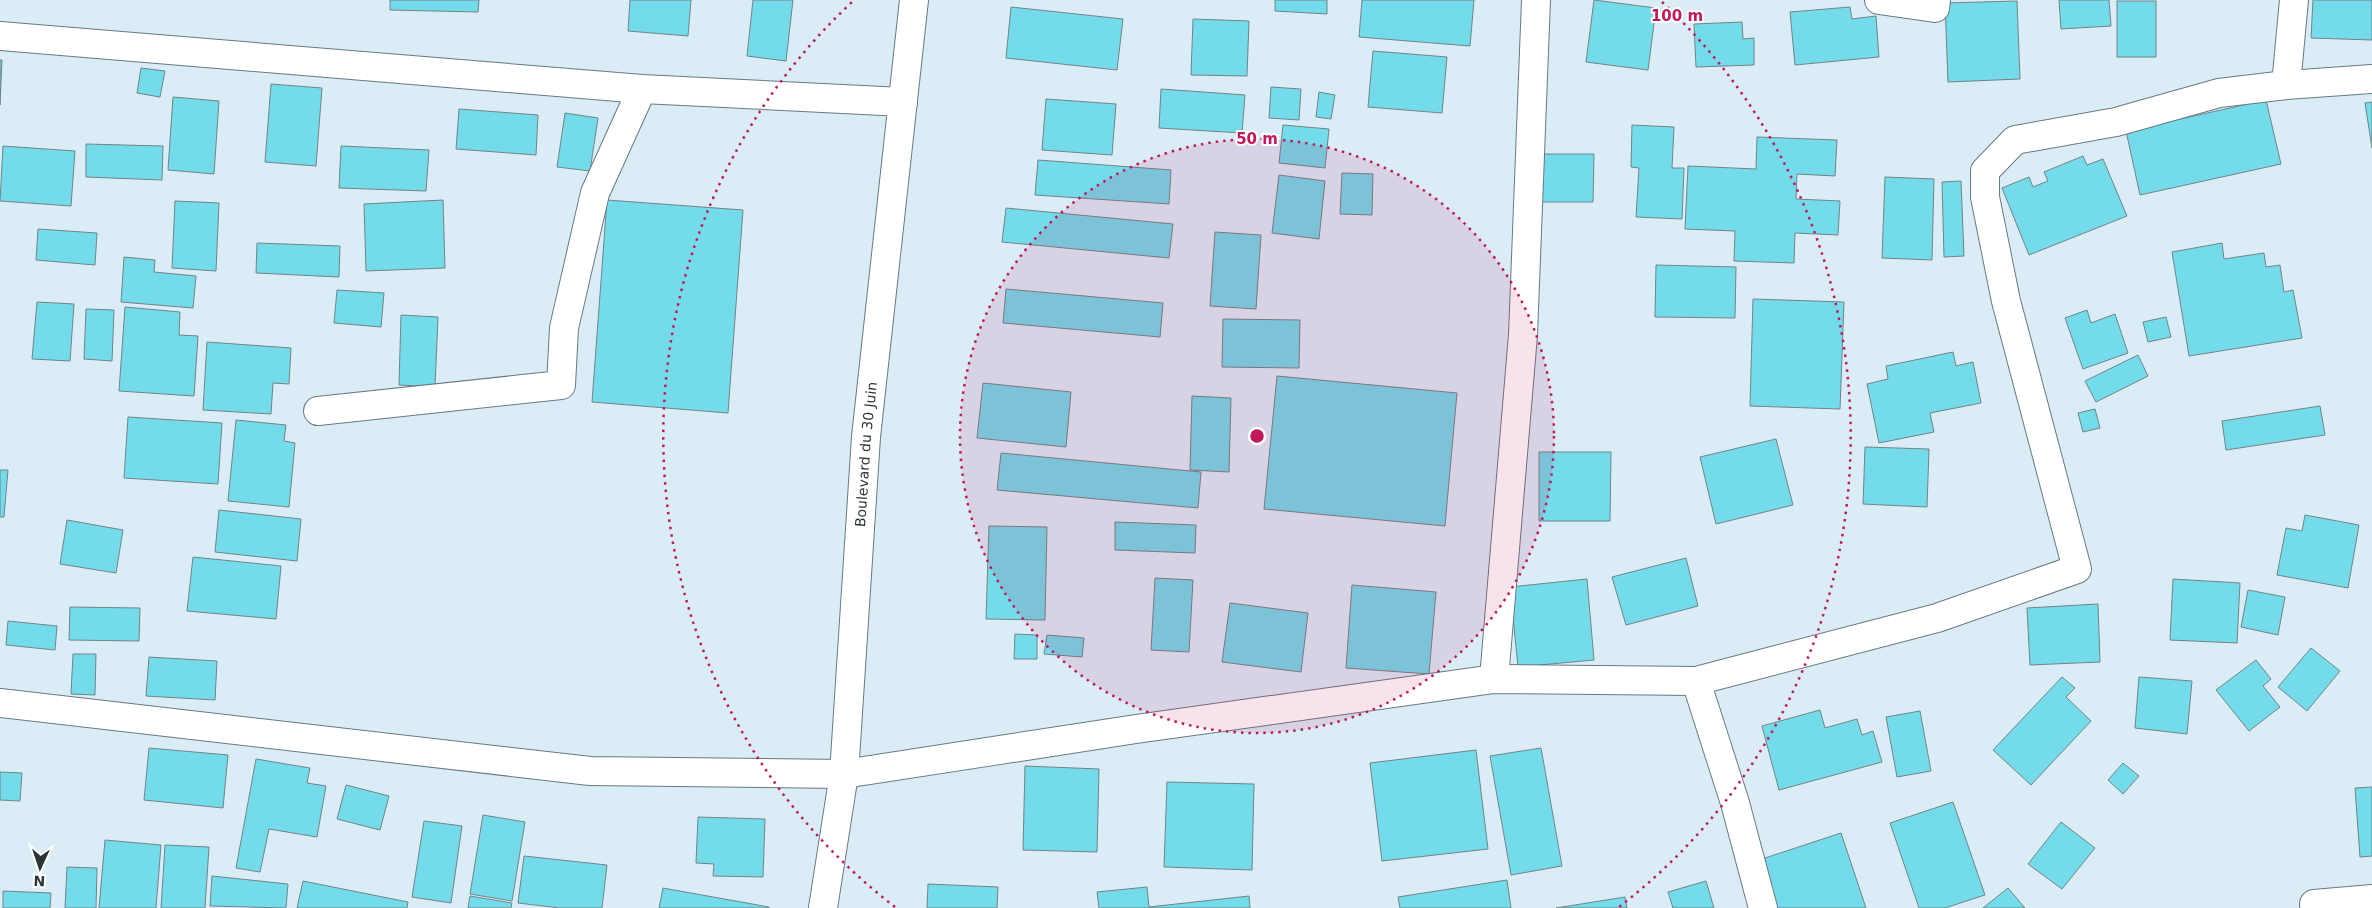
<svg xmlns="http://www.w3.org/2000/svg" width="2372" height="908" viewBox="0 0 2372 908" font-family="'DejaVu Sans',sans-serif">
  <style>
    .building { fill: #74dbea; stroke: #708487 }
    .lines { fill: none; stroke-linecap: round; stroke-linejoin: round }
    .minor-casing { stroke: #687981; stroke-width: 30 }
    .minor { stroke: #fff; stroke-width: 28 }
    .ring { fill: none; stroke: #c2185b; stroke-width: 2.5; stroke-dasharray: 2.5 5 }
    .labels { text-anchor: middle; dominant-baseline: central; stroke-width: 4; stroke-linejoin: round; paint-order: stroke }
    .street-label { font-size: 14px; fill: #2c3337; stroke: #fff }
    .centre { fill: #c2185b; stroke: #fff; stroke-width: 2.5 }
    .ring-label { font-size: 15px; text-anchor: middle; font-weight: bold; fill: #c2185b; stroke: #fff; stroke-width: 4; stroke-linejoin: round; paint-order: stroke }
  </style>
  <rect width="100%" height="100%" fill="#daedf7"/>
  <g class="building">
    <polygon points="390,0 479,0 478,12 390,10"/>
    <polygon points="630,0 691,0 688,36 628,31"/>
    <polygon points="753,0 793,0 786,61 747,56"/>
    <polygon points="1275,0 1327,0 1327,14 1275,11"/>
    <polygon points="1362,0 1474,0 1470,46 1359,37"/>
    <polygon points="1594,0 1656,8 1648,70 1586,62"/>
    <polygon points="2059,0 2109,0 2111,26 2061,29"/>
    <polygon points="2313,0 2372,0 2372,40 2311,38"/>
    <polygon points="2017,1 2020,79 1948,82 1945,3"/>
    <rect x="2117" y="1" width="39" height="56"/>
    <polygon points="1011,7 1123,19 1117,70 1006,58"/>
    <polygon points="1850,7 1852,19 1876,16 1879,57 1795,65 1790,12"/>
    <polygon points="1193,19 1249,21 1247,76 1191,75"/>
    <polygon points="1742,22 1743,39 1754,38 1754,65 1696,67 1694,24"/>
    <polygon points="1373,51 1447,57 1442,113 1368,107"/>
    <polygon points="0,60 2,60 0,105"/>
    <polygon points="141,68 165,71 160,97 137,93"/>
    <polygon points="271,84 322,88 316,166 265,162"/>
    <polygon points="1271,87 1301,89 1299,120 1269,118"/>
    <polygon points="1161,89 1245,95 1242,133 1159,128"/>
    <polygon points="1319,92 1335,95 1331,119 1316,117"/>
    <polygon points="173,97 219,101 214,174 168,170"/>
    <polygon points="1046,99 1116,104 1112,155 1042,150"/>
    <polygon points="2266,100 2281,164 2140,195 2126,131"/>
    <polygon points="2372,102 2372,148 2365,103"/>
    <polygon points="459,109 538,115 536,155 456,149"/>
    <polygon points="565,113 598,118 590,171 557,167"/>
    <polygon points="1283,125 1329,129 1325,168 1279,163"/>
    <polygon points="1632,125 1674,127 1672,168 1684,168 1682,219 1636,217 1639,168 1631,167"/>
    <polygon points="1757,137 1837,140 1835,176 1797,174 1796,199 1840,201 1838,235 1795,233 1794,263 1734,261 1735,231 1685,229 1688,166 1756,169"/>
    <polygon points="86,144 163,146 162,180 86,177"/>
    <polygon points="3,146 75,151 71,206 0,201"/>
    <polygon points="341,146 429,150 426,191 339,188"/>
    <polygon points="1539,154 1594,154 1593,202 1539,202"/>
    <polygon points="2083,156 2087,165 2103,159 2127,216 2029,255 2002,188 2029,177 2033,187 2048,181 2044,172"/>
    <polygon points="1038,160 1171,170 1169,204 1035,195"/>
    <polygon points="1342,173 1373,174 1372,215 1340,214"/>
    <polygon points="1279,175 1325,181 1319,239 1272,233"/>
    <polygon points="1885,177 1934,179 1932,260 1882,258"/>
    <polygon points="1961,181 1964,256 1944,257 1942,182"/>
    <polygon points="443,200 445,268 366,271 364,204"/>
    <polygon points="607,200 743,210 728,413 592,402"/>
    <polygon points="175,201 219,203 216,271 172,268"/>
    <polygon points="1006,208 1173,224 1169,258 1002,242"/>
    <polygon points="38,229 97,233 95,265 36,260"/>
    <polygon points="1215,232 1261,235 1256,309 1210,306"/>
    <polygon points="257,243 340,246 339,277 256,273"/>
    <polygon points="2222,243 2224,259 2264,253 2266,267 2280,265 2284,292 2293,290 2302,338 2189,356 2172,252"/>
    <polygon points="124,257 155,260 154,272 196,276 193,308 121,302"/>
    <polygon points="1656,265 1736,267 1735,318 1655,317"/>
    <polygon points="1006,289 1163,303 1160,337 1003,323"/>
    <polygon points="337,290 384,293 381,327 334,323"/>
    <polygon points="1753,299 1844,302 1840,409 1750,406"/>
    <polygon points="37,302 74,304 70,361 32,359"/>
    <polygon points="125,307 180,312 179,335 198,336 194,396 119,391"/>
    <polygon points="86,309 114,310 112,361 84,359"/>
    <polygon points="2087,310 2091,323 2115,314 2128,353 2083,369 2065,318"/>
    <polygon points="401,315 438,317 435,387 399,385"/>
    <polygon points="2166,317 2171,337 2148,342 2143,322"/>
    <polygon points="1223,319 1300,320 1299,368 1222,367"/>
    <polygon points="207,342 291,348 289,384 273,383 271,414 203,410"/>
    <polygon points="1953,352 1956,366 1973,362 1981,403 1930,413 1934,432 1879,443 1867,384 1888,379 1886,366"/>
    <polygon points="2138,355 2148,376 2096,402 2085,381"/>
    <polygon points="1277,376 1457,393 1445,526 1264,509"/>
    <polygon points="983,383 1071,392 1066,447 977,438"/>
    <polygon points="1192,396 1231,398 1229,472 1190,470"/>
    <polygon points="2320,406 2325,435 2226,450 2222,421"/>
    <polygon points="2095,409 2100,428 2083,432 2078,413"/>
    <polygon points="128,417 222,423 218,484 124,478"/>
    <polygon points="236,420 286,425 284,441 295,443 289,507 228,501"/>
    <polygon points="1776,439 1793,505 1716,524 1700,457"/>
    <polygon points="1865,447 1929,449 1927,507 1863,504"/>
    <polygon points="1539,452 1611,452 1610,521 1539,521"/>
    <polygon points="1001,453 1201,472 1198,508 997,490"/>
    <polygon points="0,470 8,470 4,517 0,517"/>
    <polygon points="219,510 301,519 297,561 215,552"/>
    <polygon points="2305,515 2359,525 2348,588 2277,575 2286,528 2302,531"/>
    <polygon points="67,520 123,530 116,573 60,564"/>
    <polygon points="1115,522 1196,525 1195,553 1115,550"/>
    <polygon points="989,526 1047,527 1045,620 986,619"/>
    <polygon points="193,557 281,566 276,619 187,611"/>
    <polygon points="1686,558 1698,606 1626,625 1612,577"/>
    <polygon points="1155,578 1193,580 1189,652 1151,650"/>
    <polygon points="1587,579 1594,660 1518,667 1510,587"/>
    <polygon points="2173,579 2240,583 2237,643 2170,640"/>
    <polygon points="1352,585 1436,592 1429,674 1346,668"/>
    <polygon points="2248,590 2285,597 2278,635 2241,627"/>
    <polygon points="1230,603 1308,613 1301,672 1222,662"/>
    <polygon points="2098,604 2100,662 2030,665 2027,608"/>
    <polygon points="70,607 140,608 139,641 69,640"/>
    <polygon points="8,621 57,626 55,650 6,645"/>
    <polygon points="1015,634 1037,635 1037,659 1014,659"/>
    <polygon points="1047,635 1084,638 1082,657 1044,654"/>
    <polygon points="2311,648 2340,671 2307,711 2278,687"/>
    <polygon points="73,654 96,654 95,695 71,694"/>
    <polygon points="149,657 217,661 215,700 146,696"/>
    <polygon points="2256,660 2271,679 2263,686 2280,707 2249,731 2216,690"/>
    <polygon points="2062,677 2075,688 2066,697 2091,721 2031,785 1993,750"/>
    <polygon points="2139,677 2192,681 2187,734 2135,728"/>
    <polygon points="1820,710 1825,728 1857,719 1862,735 1873,731 1882,762 1779,790 1762,726"/>
    <polygon points="1920,711 1931,771 1897,777 1886,717"/>
    <polygon points="149,748 228,755 223,808 144,800"/>
    <polygon points="1541,748 1562,866 1511,875 1490,756"/>
    <polygon points="1476,750 1488,849 1382,861 1370,763"/>
    <polygon points="256,759 310,768 307,783 326,786 317,837 269,829 260,872 236,868"/>
    <polygon points="2123,763 2139,776 2123,794 2108,780"/>
    <polygon points="1025,766 1099,769 1097,852 1023,850"/>
    <polygon points="0,772 22,773 20,801 0,800"/>
    <polygon points="1167,782 1254,784 1252,870 1164,867"/>
    <polygon points="346,785 389,796 380,830 337,819"/>
    <polygon points="2372,787 2372,856 2360,857 2355,788"/>
    <polygon points="1953,802 1985,895 1945,908 1919,908 1890,823"/>
    <polygon points="483,815 525,822 512,901 470,894"/>
    <polygon points="698,817 765,819 763,877 713,876 714,864 696,863"/>
    <polygon points="424,821 462,826 451,903 412,897"/>
    <polygon points="2061,822 2095,848 2062,889 2028,864"/>
    <polygon points="1841,833 1866,908 1771,908 1756,861"/>
    <polygon points="105,840 161,845 156,908 99,908"/>
    <polygon points="165,845 209,847 205,908 161,908"/>
    <polygon points="524,856 607,865 602,908 560,908 518,903"/>
    <polygon points="67,867 97,868 96,908 65,908"/>
    <polygon points="212,876 288,884 286,908 210,906"/>
    <polygon points="1507,880 1511,908 1400,908 1398,897"/>
    <polygon points="303,881 408,902 407,908 297,908"/>
    <polygon points="1706,881 1714,908 1673,908 1668,892"/>
    <polygon points="928,884 998,887 997,908 927,908"/>
    <polygon points="1147,887 1149,907 1249,896 1250,908 1099,908 1097,892"/>
    <polygon points="663,888 769,907 769,908 659,908"/>
    <polygon points="2008,888 2025,908 1983,908"/>
    <polygon points="3,891 51,893 50,908 3,908"/>
    <polygon points="470,896 512,903 511,908 468,908"/>
    <polygon points="1625,897 1627,908 1556,908"/>
  </g>
  <g class="lines">
    <g class="minor-casing">
      <g id="minor">
        <polyline points="1879,0 1935,8 1936,0"/>
        <polyline points="0,36 642,89 903,102"/>
        <polyline points="2286,85 2294,0"/>
        <polyline points="318,411 561,385 564,328 595,193 642,89"/>
        <polyline points="1494,679 1523,335 1536,0"/>
        <polyline points="1696,681 1735,803 1763,908"/>
        <polyline points="0,703 590,771 844,774 1136,729 1494,679 1696,681 1937,618 2077,569 2006,301 1985,197 1985,171 2015,140 2116,122 2219,93 2286,85 2372,79"/>
        <polyline points="2314,904 2372,899"/>
        <path id="s1" d="M823 908 844 774 866 437 914 0"/>
      </g>
    </g>
    <use href="#minor" class="minor"/>
  </g>
  <circle cx="1257" cy="436" r="297" fill="#c2185b" fill-opacity=".12"/>
  <g class="ring">
    <circle cx="1257" cy="436" r="297"/>
    <path d="M895 907A594 594 0 0 1 852 2M1662 2A594 594 0 0 1 1619 907"/>
  </g>
  <g class="labels">
    <g class="street-label">
      <text stroke="none"><textPath href="#s1" startOffset="456">Boulevard du 30 Juin</textPath></text>
    </g>
  </g>
  <circle cx="1257" cy="436" r="8" class="centre"/>
  <g class="ring-label">
    <text x="1677" y="21">100 m</text>
    <text x="1257" y="144">50 m</text>
  </g>
  <g transform="translate(40 868) rotate(183)" stroke="#ffffff" stroke-width="4" paint-order="stroke">
  <path d="M0-4L9 19L0 12L-9 19Z" fill="#2c3337"/>
  <text y="-8" font-size="14" font-weight="bold" text-anchor="middle" fill="#2c3337">N</text>
  </g>
</svg>
